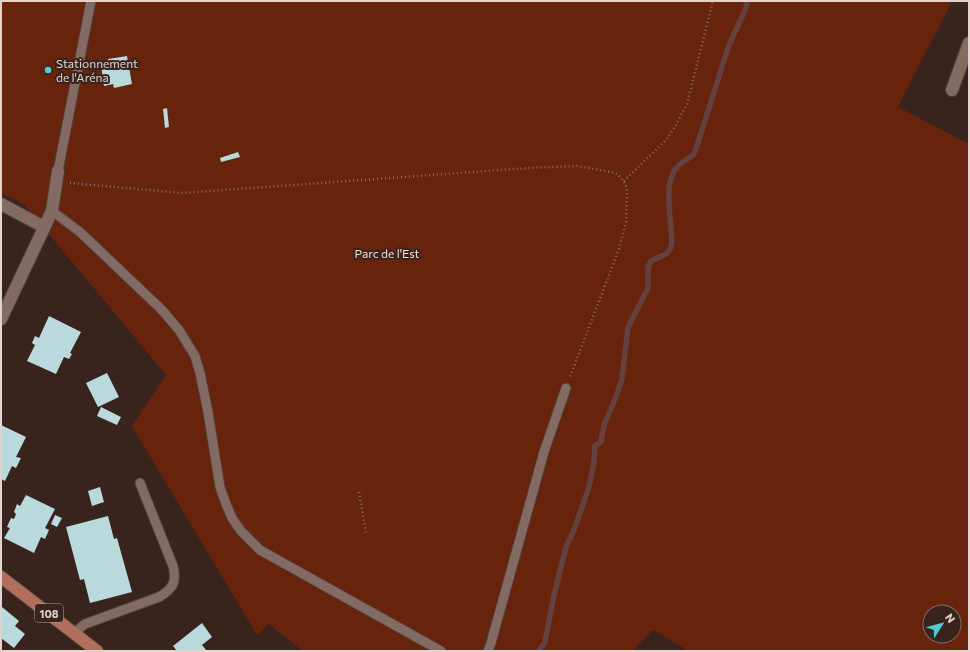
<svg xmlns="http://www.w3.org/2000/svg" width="970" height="652" viewBox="0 0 970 652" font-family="Commissioner,sans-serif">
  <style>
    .green { fill: #67230c; fill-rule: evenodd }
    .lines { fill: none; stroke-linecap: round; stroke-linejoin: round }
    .stream { stroke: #63413e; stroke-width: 5.5 }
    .building { fill: #b9d9dd }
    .lane-casing { stroke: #52403b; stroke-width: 11 }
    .street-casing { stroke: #52403b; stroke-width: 14 }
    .primary-casing { stroke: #52403b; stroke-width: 14 }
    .path { stroke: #826f69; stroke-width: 2.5; stroke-dasharray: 1 3; stroke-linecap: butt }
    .lane { stroke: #836a62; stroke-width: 9 }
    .street { stroke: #836a62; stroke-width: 12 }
    .primary { stroke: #b16f5b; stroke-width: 12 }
    .poi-dot { fill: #52cbd7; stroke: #39241d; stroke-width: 1.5 }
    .labels { text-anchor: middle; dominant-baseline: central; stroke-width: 4; stroke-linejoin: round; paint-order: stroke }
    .shield { fill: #39241d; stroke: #af9e9a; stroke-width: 1 }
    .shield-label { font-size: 11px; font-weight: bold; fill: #e2d3cf }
    .poi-label { font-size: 12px; fill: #e2d3cf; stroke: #39241d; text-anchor: start }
    .park-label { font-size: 12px; fill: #f6dcd4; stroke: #39241d }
  </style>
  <rect width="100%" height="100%" fill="#39241d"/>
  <path class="green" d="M1 1H952L898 107 969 144V651H689L653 630 632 651H303L269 624 257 635 132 426 166 375 24 204 1 193ZM930 612H954V636H930Z"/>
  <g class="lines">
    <polyline class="stream" points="539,651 545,642 554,595 566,547 574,530 589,487 594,462 595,446 601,442 604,425 616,397 622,379 628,327 648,288 648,267 651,261 666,254 671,248 672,240 669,206 669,185 674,171 680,164 693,155 695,152 729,45 746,8 747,1"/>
  </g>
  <g class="building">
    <polygon points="127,56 132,84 114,88 113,84 104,86 101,65 109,63 108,59"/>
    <polygon points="167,108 169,127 165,128 163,109"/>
    <polygon points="238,152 240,157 221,162 220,158"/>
    <polygon points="49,316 81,332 70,353 72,354 69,359 64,357 56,374 27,361 35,345 32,343 35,336 39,338"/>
    <polygon points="107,373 119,397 98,407 86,383"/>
    <polygon points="101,407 121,417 117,425 97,416"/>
    <polygon points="1,425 26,437 16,457 21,458 16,468 12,466 5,481 1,479"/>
    <polygon points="100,487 104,502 92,506 88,491"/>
    <polygon points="26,495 55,509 45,528 49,530 45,539 41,537 34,553 4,538 10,528 7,527 11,518 14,519 16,514 14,512 17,504 20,506"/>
    <polygon points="55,515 62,518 57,527 51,524"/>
    <polygon points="108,516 114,539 117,538 132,592 90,603 84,579 80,580 66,527"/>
    <polygon points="2,607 19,621 15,626 25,634 14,648 1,638"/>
    <polygon points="202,623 212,637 202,645 207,651 177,651 173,646"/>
  </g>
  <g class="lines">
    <g class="lane-casing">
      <g id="lane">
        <polyline points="58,171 91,1"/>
        <polyline points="52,211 80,232 162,310 179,330 195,356 200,373 208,412 220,487 226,504 232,518 241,531 260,550 441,651"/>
        <path d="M74 633 85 624 159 597C173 589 177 582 173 566L140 483"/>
        <polyline points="488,651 491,643 544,452 566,388"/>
      </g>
    </g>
    <g class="street-casing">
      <g id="street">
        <polyline points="952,90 969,43"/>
        <polyline points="1,204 44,227"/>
        <polyline points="1,319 52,211 58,171"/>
      </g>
    </g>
    <g class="primary-casing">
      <polyline id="primary" points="1,577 97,651"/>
    </g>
    <g class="path">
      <polyline points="624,181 666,140 676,125 687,104 713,1"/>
      <polyline points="70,183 182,193 528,168 577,166 611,172 617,174 624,181 627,189 626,222 619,249 570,377"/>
      <polyline points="359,492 366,533"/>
    </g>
    <use href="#lane" class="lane"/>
    <use href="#street" class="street"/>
    <use href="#primary" class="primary"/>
  </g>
  <circle class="poi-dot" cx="48" cy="70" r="4"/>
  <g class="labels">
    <rect class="shield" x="35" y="604" width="28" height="18" rx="3"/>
    <g class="shield-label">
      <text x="49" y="613">108</text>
    </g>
    <g class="poi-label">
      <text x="56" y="63">Stationnement<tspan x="56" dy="14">de l'Aréna</tspan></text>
    </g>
    <g class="park-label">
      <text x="387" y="253">Parc de l'Est</text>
    </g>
  </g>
  <rect width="970" height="652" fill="none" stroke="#e2d3cf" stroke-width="4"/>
  <g transform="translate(942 624) rotate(54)"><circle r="19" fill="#39241d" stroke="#7d6a64"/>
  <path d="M0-3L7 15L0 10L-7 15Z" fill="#52cbd7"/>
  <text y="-6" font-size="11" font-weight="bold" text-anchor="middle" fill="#e2d3cf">N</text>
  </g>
</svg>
